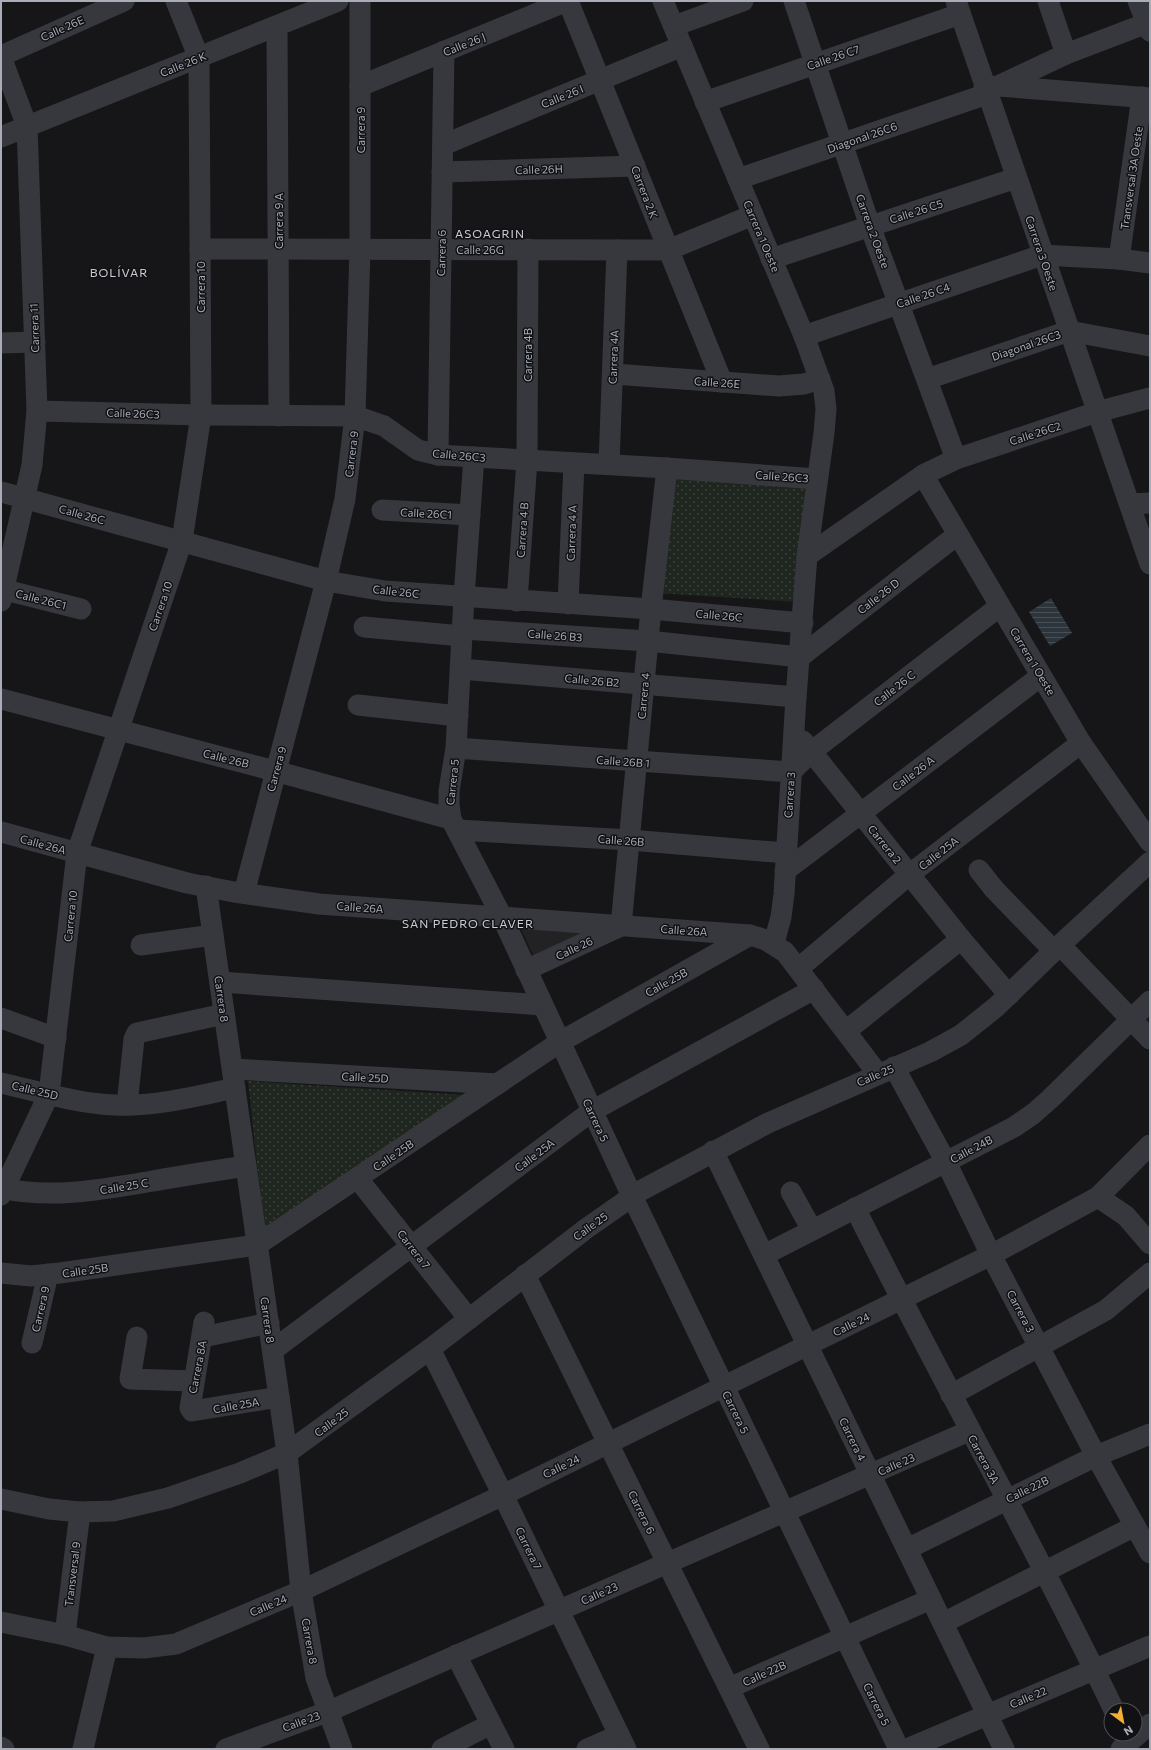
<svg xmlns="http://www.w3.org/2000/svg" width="1151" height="1750" viewBox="0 0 1151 1750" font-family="Commissioner,sans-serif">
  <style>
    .built { fill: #222225 }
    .park { fill: url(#park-dots) }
    .water { fill: url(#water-rules) }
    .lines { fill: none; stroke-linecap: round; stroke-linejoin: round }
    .minor { stroke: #37383d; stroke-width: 21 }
    .labels { text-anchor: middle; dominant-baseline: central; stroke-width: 3; stroke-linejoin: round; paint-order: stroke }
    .street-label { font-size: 11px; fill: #a8adb8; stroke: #111113 }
    .neighbourhood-label { font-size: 12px; letter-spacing: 1px; fill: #c9ccd4; stroke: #111113 }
  </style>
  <defs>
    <pattern id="park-dots" width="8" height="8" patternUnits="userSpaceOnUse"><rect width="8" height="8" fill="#1e261f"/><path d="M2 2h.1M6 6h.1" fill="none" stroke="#3c433d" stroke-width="1.8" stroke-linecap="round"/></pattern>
    <pattern id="water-rules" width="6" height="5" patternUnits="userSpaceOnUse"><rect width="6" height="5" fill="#2c353c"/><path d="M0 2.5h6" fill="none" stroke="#485056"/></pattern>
  </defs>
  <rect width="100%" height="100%" fill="#161618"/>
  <polygon class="built" points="520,927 588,932 534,957"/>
  <g class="park">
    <polygon points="672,471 808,484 799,602 657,593"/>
    <polygon points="248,1081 465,1095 264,1229"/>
  </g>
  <polygon class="water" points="1051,598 1072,633 1050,646 1029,612"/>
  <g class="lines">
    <g class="minor">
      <polyline points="568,1 722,382"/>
      <polyline points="663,1 804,336 824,391 826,409 824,433 807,556 796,697 784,894 781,917 774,943"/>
      <polyline points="794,1 870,226 956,459"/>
      <polyline points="956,1 1150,564"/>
      <polyline points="1048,1 1066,54"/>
      <polyline points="1138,1 1150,31"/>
      <polyline points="277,26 279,416"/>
      <polyline points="674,26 743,1"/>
      <polyline points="1,56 124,1"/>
      <polyline points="1,57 27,126 37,411 32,465 1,601"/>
      <polyline points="360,86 567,1"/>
      <polyline points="999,86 1150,98"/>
      <polyline points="984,87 998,86 1066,54 1150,22"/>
      <polyline points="705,102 960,14"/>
      <polyline points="1,137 338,1"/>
      <polyline points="443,145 682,46"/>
      <polyline points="442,172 635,166"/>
      <polyline points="738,179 987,94"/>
      <polyline points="200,249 668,250 753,215"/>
      <polyline points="771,259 1016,178"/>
      <polyline points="1119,259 1142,97"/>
      <polyline points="804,336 1042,255 1119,259 1150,263"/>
      <polyline points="1,343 35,342"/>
      <polyline points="613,374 779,386 804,384 820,379"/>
      <polyline points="927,379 1069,331 1150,346"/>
      <polyline points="37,411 201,415 355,416 384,426 418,450 438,455 667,468 817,479"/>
      <polyline points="438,455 444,51"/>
      <polyline points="474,457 464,597 456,748 449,791 449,805 451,819 502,917 632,1196 899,1749"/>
      <polyline points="609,464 617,250"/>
      <polyline points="923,475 1081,743 1150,842"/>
      <polyline points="1,492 326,581 385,591 651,609 803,623"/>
      <polyline points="1130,504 1150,503"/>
      <polyline points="382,510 470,515"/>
      <polyline points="807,556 923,475 956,459 1097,412 1150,398"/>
      <polyline points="1,589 81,609"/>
      <polyline points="517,601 527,460 528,249"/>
      <polyline points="568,604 574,463"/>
      <polyline points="364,627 462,636"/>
      <polyline points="463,629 648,641 800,657 957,535"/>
      <polyline points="461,669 796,697"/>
      <polyline points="1,699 275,771 451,819"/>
      <polyline points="358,705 458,716"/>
      <polyline points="803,741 961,939 1009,995"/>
      <polyline points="456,748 791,772 811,752 1000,606"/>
      <polyline points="457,830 630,840 786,853"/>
      <polyline points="1,832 187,883 234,892 319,904 750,935 766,940 785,952 878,1074"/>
      <polyline points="979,870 994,889 1054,951"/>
      <polyline points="785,871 1041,676"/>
      <polyline points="206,886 287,1453 301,1591 316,1678 342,1749"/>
      <polyline points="244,893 326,581 345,499 355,416 360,249 360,1"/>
      <polyline points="141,945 213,935"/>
      <polyline points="1060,945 1150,1039"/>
      <polyline points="799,968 910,874 1081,743"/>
      <polyline points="526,970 621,926 651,609 667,468"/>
      <polyline points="220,982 542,1005"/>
      <polyline points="1,1018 56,1038"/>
      <polyline points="846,1031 961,939"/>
      <polyline points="894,1067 946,1162 991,1255 1096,1456 1150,1553"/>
      <polyline points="233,1069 498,1084"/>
      <path d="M1 1083C37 1091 78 1104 115 1105 155 1107 196 1096 235 1088"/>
      <polyline points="127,1105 134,1039 137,1033 224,1014"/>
      <polyline points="713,1151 1004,1749"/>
      <polyline points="358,1179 469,1319"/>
      <path d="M1 1188C49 1199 100 1190 147 1182 180 1176 213 1171 246 1166"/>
      <polyline points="791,1192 812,1230"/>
      <polyline points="1,1195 49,1094 77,853 182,541 201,415 199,58 176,1"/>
      <polyline points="1098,1197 1126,1216 1150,1244"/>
      <path d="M855 1208C939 1376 1032 1540 1114 1710"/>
      <polyline points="764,1255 1014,1127 1033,1114 1050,1099 1150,1001"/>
      <polyline points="1,1273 31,1276 60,1273 257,1245 560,1042 750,935"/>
      <polyline points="525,1275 759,1749"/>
      <polyline points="204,1322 190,1408 192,1411 279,1397"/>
      <polyline points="137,1337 130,1379 194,1381"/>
      <polyline points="203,1337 269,1323"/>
      <polyline points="32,1343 48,1274"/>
      <polyline points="430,1349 503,1495 626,1749"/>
      <polyline points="273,1350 592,1111 814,989"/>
      <polyline points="951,1395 1106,1310 1150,1273"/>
      <polyline points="1,1499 49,1509 80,1512 113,1511 168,1498 240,1473 287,1453 430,1349 587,1228 640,1191 768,1123 930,1052 961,1035 996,1007 1060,945 1150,862"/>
      <polyline points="907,1549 1096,1456 1150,1434"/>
      <polyline points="1,1622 65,1635 107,1647 144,1648 176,1644 301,1591 503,1495 991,1255 1098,1197 1150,1145"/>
      <polyline points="943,1623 1135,1526"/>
      <polyline points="65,1635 80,1512"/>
      <polyline points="456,1655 504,1749"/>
      <polyline points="729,1688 931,1599"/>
      <polyline points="1,1747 4,1749"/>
      <polyline points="83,1749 107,1647"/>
      <polyline points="226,1749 327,1712 969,1431"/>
      <polyline points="442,1749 491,1724"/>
      <polyline points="587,1749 619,1735"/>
      <polyline points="907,1749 1150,1646"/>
      <polyline points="1121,1749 1150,1724"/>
    </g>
  </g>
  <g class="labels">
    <g class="street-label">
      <text transform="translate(62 28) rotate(-24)">Calle 26E</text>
      <text transform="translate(464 44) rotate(-22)">Calle 26 J</text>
      <text transform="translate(833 57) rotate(-19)">Calle 26 C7</text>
      <text transform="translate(183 64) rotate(-22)">Calle 26 K</text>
      <text transform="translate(562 96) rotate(-22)">Calle 26 I</text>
      <text transform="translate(360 130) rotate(-90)">Carrera 9</text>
      <text transform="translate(862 137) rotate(-19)">Diagonal 26C6</text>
      <text transform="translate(539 169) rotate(-2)">Calle 26H</text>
      <text transform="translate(1131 178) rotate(-82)">Transversal 3A Oeste</text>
      <text transform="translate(645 192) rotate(69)">Carrera 2 K</text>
      <text transform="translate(916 211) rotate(-18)">Calle 26 C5</text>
      <text transform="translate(278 221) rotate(-90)">Carrera 9 A</text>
      <text transform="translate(873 231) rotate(70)">Carrera 2 Oeste</text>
      <text transform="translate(762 236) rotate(67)">Carrera 1 Oeste</text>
      <text x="480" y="249">Calle 26G</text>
      <text transform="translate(441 253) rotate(-89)">Carrera 6</text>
      <text transform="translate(1042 253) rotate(71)">Carrera 3 Oeste</text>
      <text transform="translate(200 287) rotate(-90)">Carrera 10</text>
      <text transform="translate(923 295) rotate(-19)">Calle 26 C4</text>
      <text transform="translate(34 328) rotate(-92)">Carrera 11</text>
      <text transform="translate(1026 345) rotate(-19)">Diagonal 26C3</text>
      <text transform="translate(527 355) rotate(-90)">Carrera 4B</text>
      <text transform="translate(613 357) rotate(-88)">Carrera 4A</text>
      <text transform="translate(717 382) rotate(4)">Calle 26E</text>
      <text transform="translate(133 413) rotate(2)">Calle 26C3</text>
      <text transform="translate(1035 433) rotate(-18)">Calle 26C2</text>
      <text transform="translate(351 454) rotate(-83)">Carrera 9</text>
      <text transform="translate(459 455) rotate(5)">Calle 26C3</text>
      <text transform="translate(782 476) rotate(4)">Calle 26C3</text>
      <text transform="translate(426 513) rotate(3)">Calle 26C1</text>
      <text transform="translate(82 514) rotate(15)">Calle 26C</text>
      <text transform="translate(522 530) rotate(-86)">Carrera 4 B</text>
      <text transform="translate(571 533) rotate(-88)">Carrera 4 A</text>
      <text transform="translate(396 591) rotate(6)">Calle 26C</text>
      <text transform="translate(878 596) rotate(-38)">Calle 26 D</text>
      <text transform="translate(41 599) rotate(14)">Calle 26C1</text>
      <text transform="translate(160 606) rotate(-71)">Carrera 10</text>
      <text transform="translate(719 615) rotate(5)">Calle 26C</text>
      <text transform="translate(555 635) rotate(4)">Calle 26 B3</text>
      <text transform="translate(1033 661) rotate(59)">Carrera 1 Oeste</text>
      <text transform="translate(592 680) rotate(5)">Calle 26 B2</text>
      <text transform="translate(894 688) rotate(-38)">Calle 26 C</text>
      <text transform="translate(643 696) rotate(-85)">Carrera 4</text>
      <text transform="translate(226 758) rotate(14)">Calle 26B</text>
      <text transform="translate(623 761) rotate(4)">Calle 26B 1</text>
      <text transform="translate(276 769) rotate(-75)">Carrera 9</text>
      <text transform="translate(913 773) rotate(-37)">Calle 26 A</text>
      <text transform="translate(452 782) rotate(-84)">Carrera 5</text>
      <text transform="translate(789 795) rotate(-86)">Carrera 3</text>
      <text transform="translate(621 840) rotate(4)">Calle 26B</text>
      <text transform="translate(43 844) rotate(15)">Calle 26A</text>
      <text transform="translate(885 844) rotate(51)">Carrera 2</text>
      <text transform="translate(938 853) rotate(-38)">Calle 25A</text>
      <text transform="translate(360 907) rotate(4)">Calle 26A</text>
      <text transform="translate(70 916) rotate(-84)">Carrera 10</text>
      <text transform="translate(684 930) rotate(4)">Calle 26A</text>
      <text transform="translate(574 948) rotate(-25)">Calle 26</text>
      <text transform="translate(666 982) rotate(-29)">Calle 25B</text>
      <text transform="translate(222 999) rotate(82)">Carrera 8</text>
      <text transform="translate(875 1075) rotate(-23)">Calle 25</text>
      <text transform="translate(365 1077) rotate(3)">Calle 25D</text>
      <text transform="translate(35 1090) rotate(13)">Calle 25D</text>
      <text transform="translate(596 1120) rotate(65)">Carrera 5</text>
      <text transform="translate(971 1149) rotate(-28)">Calle 24B</text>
      <text transform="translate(393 1155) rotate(-34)">Calle 25B</text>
      <text transform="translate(534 1155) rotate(-37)">Calle 25A</text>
      <text transform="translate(124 1186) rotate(-9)">Calle 25 C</text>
      <text transform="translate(590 1226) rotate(-36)">Calle 25</text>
      <text transform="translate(414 1249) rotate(52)">Carrera 7</text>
      <text transform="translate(85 1270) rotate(-8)">Calle 25B</text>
      <text transform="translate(40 1309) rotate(-77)">Carrera 9</text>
      <text transform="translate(1021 1311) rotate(62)">Carrera 3</text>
      <text transform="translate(268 1320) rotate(82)">Carrera 8</text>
      <text transform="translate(851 1324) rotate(-26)">Calle 24</text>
      <text transform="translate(197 1367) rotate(-79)">Carrera 8A</text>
      <text transform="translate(236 1405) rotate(-10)">Calle 25A</text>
      <text transform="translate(736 1412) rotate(64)">Carrera 5</text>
      <text transform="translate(331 1422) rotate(-37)">Calle 25</text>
      <text transform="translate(853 1439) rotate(64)">Carrera 4</text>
      <text transform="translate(984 1459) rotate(62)">Carrera 3A</text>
      <text transform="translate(896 1464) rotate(-24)">Calle 23</text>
      <text transform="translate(561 1466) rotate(-26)">Calle 24</text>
      <text transform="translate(1027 1489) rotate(-26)">Calle 22B</text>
      <text transform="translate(642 1512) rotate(64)">Carrera 6</text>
      <text transform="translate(529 1548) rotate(64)">Carrera 7</text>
      <text transform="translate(72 1574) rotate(-83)">Transversal 9</text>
      <text transform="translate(599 1593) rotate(-24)">Calle 23</text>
      <text transform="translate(268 1605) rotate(-23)">Calle 24</text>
      <text transform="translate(310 1641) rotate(80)">Carrera 8</text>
      <text transform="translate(764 1673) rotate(-24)">Calle 22B</text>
      <text transform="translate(1028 1697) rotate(-23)">Calle 22</text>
      <text transform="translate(877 1704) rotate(64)">Carrera 5</text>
      <text transform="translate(301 1721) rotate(-20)">Calle 23</text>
    </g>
    <g class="neighbourhood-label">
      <text x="490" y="233">ASOAGRIN</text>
      <text x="119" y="272">BOLÍVAR</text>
      <text x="468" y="923">SAN PEDRO CLAVER</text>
    </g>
  </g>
  <rect width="1151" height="1750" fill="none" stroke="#a8adb8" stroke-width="4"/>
  <g transform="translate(1123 1722) rotate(148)"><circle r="19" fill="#111113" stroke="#4d4f55"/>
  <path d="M0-3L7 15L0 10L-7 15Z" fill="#f2b134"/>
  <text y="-6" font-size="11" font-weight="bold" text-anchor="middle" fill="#a8adb8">N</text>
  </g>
</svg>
